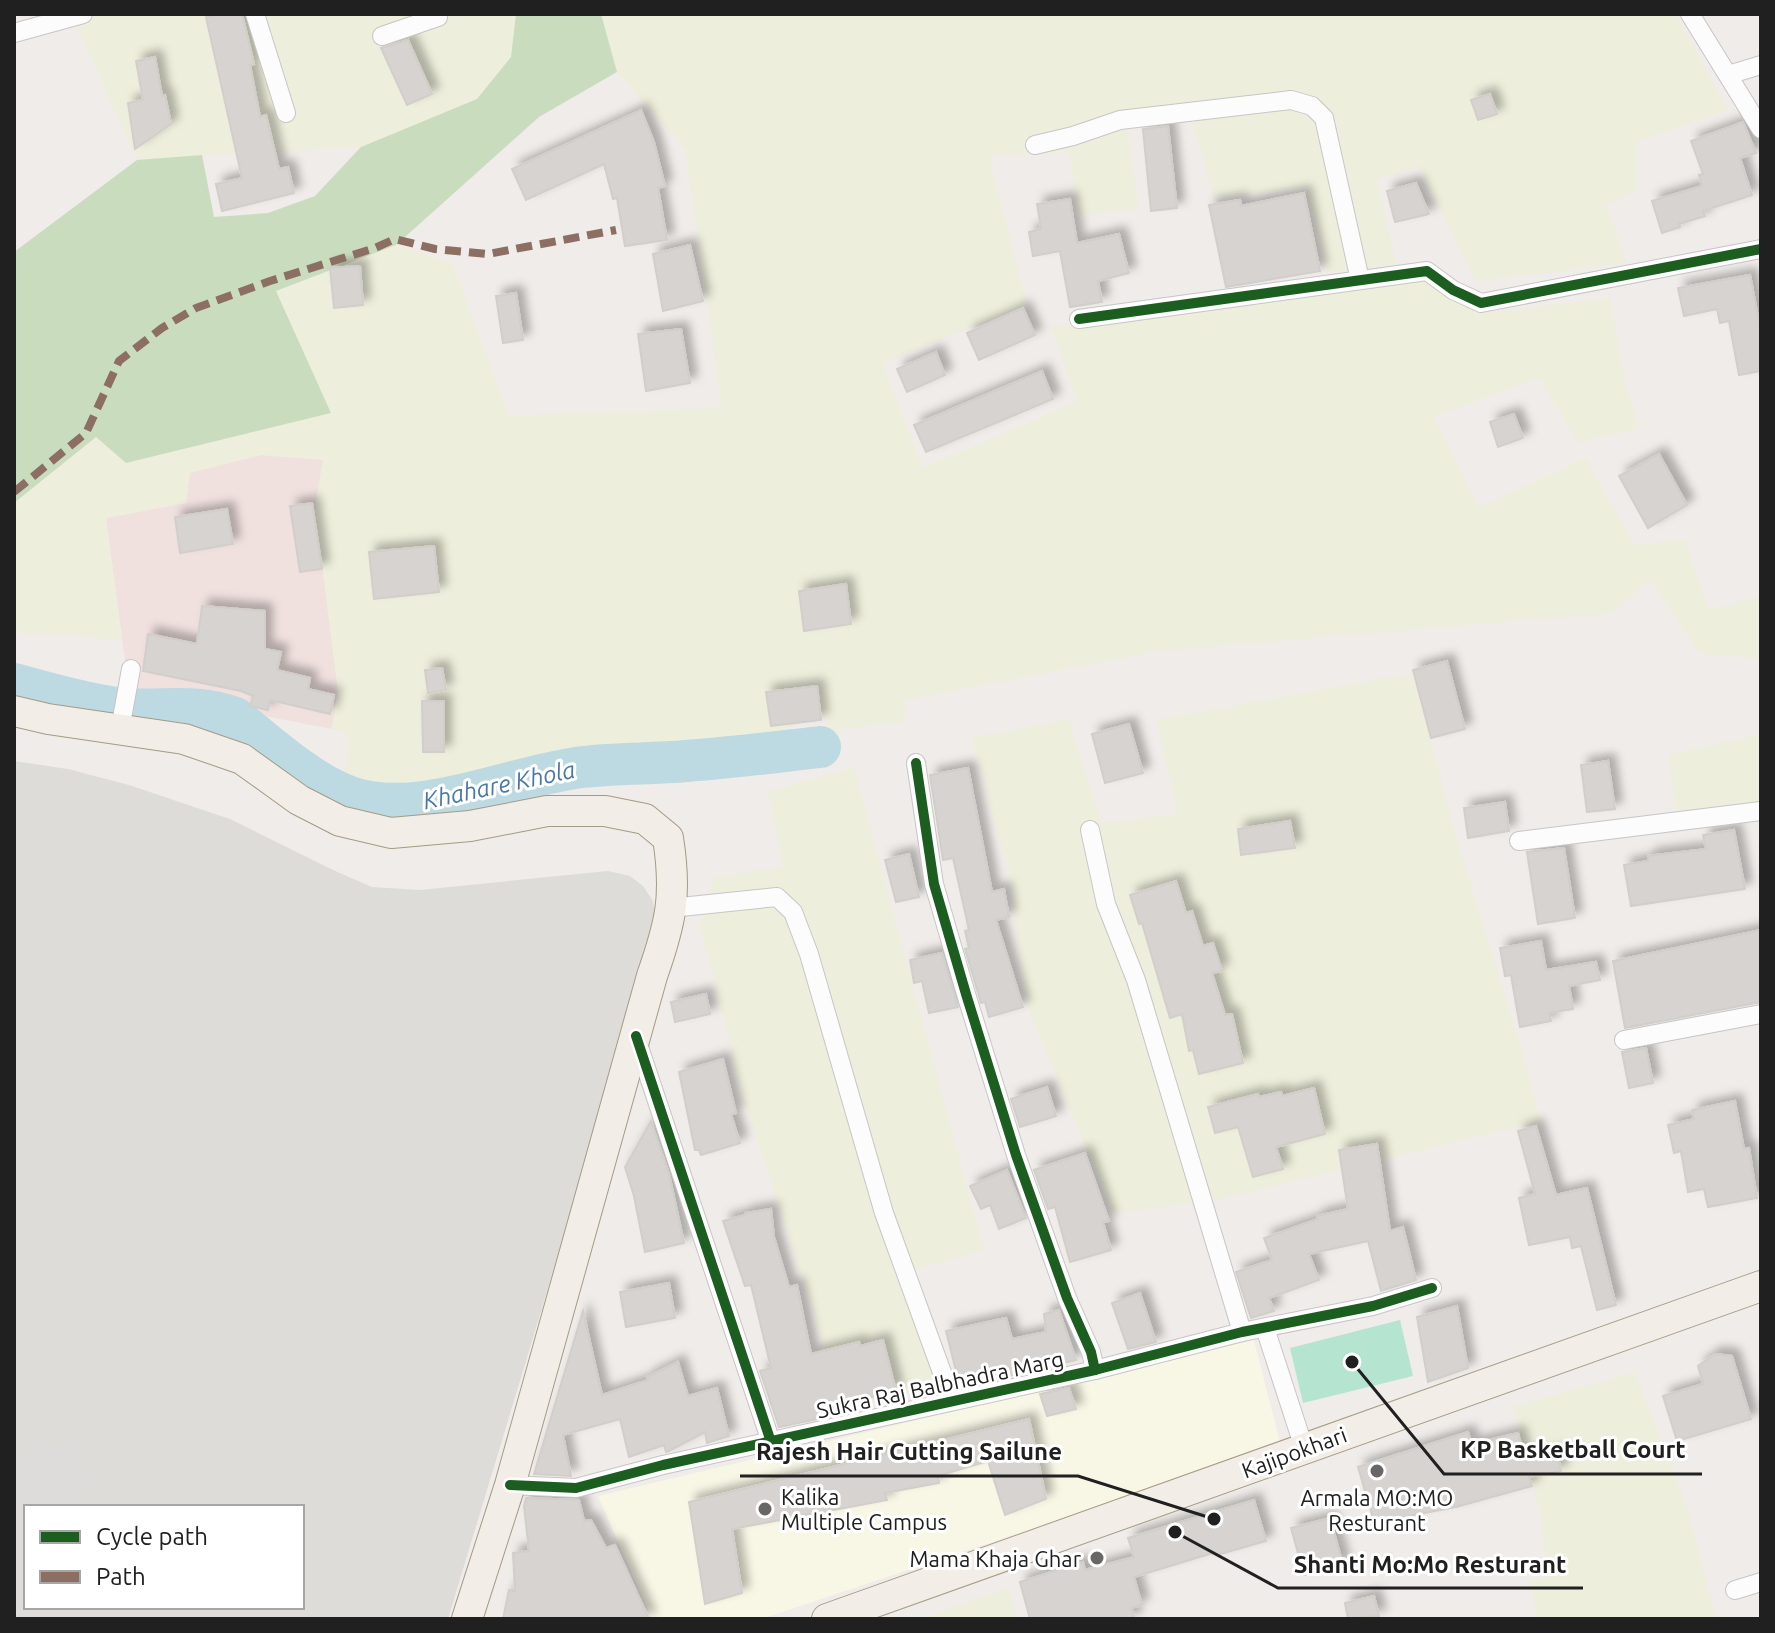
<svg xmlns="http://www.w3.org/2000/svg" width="1775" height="1633" viewBox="0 0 1775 1633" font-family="Ubuntu,sans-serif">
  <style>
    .commercial { fill: #f0e1df }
    .education { fill: #f8f6e5 }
    .airport { fill: #dedcd8; fill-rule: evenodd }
    .farmland { fill: #eeeedc }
    .forest { fill: #c9ddbe }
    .pitch { fill: #b5e5d1 }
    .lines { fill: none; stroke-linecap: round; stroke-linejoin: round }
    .river { stroke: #bdd9e1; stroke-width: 42 }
    .taxiway { stroke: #dddcda; stroke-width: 64 }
    .building { fill: #d6d3d0; stroke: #d2ceca; stroke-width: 2; filter: url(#shadow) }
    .minor-casing { stroke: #c7c6c5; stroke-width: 20 }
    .primary-casing { stroke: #a59b85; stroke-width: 32 }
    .minor { stroke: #fdfcfc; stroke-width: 18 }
    .primary { stroke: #f2ede6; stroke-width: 30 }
    .quiet { stroke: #8d6e63; stroke-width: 8; stroke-dasharray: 16 8; stroke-linecap: butt }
    .cycleway-casing { stroke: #fff; stroke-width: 15 }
    .cycleway { stroke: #1b5e20; stroke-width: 10 }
    .poi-dot { fill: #686766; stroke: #fff; stroke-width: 3 }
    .labels { text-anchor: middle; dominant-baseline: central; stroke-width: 6; stroke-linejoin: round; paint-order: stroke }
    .street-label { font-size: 22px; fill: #202020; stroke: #fff }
    .poi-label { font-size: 22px; fill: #202020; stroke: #fff; text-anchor: start }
    .water-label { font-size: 24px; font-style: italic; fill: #4878a9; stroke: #fff }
    .leader { fill: none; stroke: #202020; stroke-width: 3 }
    .callout-dot { fill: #202020; stroke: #fff; stroke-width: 3 }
    .callout-label { font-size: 24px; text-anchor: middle; font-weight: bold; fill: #202020; stroke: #fff; stroke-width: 6; stroke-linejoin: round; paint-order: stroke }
  </style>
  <defs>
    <filter id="shadow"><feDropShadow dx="7" dy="-7" stdDeviation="4" flood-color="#0004"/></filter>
  </defs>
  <rect width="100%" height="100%" fill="#efece9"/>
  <polygon class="commercial" points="261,455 323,459 315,509 338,691 332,729 129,690 106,518 185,503 189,473"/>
  <polygon class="education" points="1254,1340 1281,1446 761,1619 652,1619 598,1496"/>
  <path class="airport" d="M14 761 68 769 129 785 230 819 333 870 372 887 420 890 608 871 630 876 643 886 653 901 656 919 581 1179 448 1619H14ZM26 1507H302V1607H26Z"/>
  <g class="farmland">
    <polygon points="71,14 516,14 511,57 477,99 361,147 137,160"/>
    <polygon points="601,14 1675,14 1728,110 1637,142 1637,190 1606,205 1627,263 1476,281 1419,167 1377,179 1396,264 1328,272 1306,188 1214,197 1190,115 1127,125 1139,209 1078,216 1069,152 989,156 1027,305 882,363 923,468 1077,402 1051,326 1430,272 1478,314 1610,298 1625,381 1639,429 1578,442 1540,378 1434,416 1479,508 1585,458 1635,545 1685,540 1709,610 1761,596 1761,658 1700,654 1651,580 1611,613 1160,651 906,700 904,722 829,730 828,716 729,745 563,755 416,795 345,784 348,735 332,729 338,691 315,509 323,460 260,455 190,473 186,503 106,518 122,640 14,632 14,503 96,436 330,412 275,291 396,245 452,263 509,416 722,408 685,149 617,72"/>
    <polygon points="1412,673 1457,839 1520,1044 1541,1121 1218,1200 1113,1213 1027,1005 1008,868 972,738 1069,719 1101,823 1178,814 1156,720"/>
    <polygon points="1761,734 1761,805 1678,818 1668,755"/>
    <polygon points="854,767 984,1250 899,1274 937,1388 851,1409 820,1333 744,1101 700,925 714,878 783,866 768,792"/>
    <polygon points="1635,1372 1687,1507 1716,1619 1538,1619 1528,1581 1549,1576 1540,1513 1513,1407"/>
    <polygon points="1009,1588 1017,1619 922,1619"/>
  </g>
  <polygon class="forest" points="516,14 601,14 617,72 539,117 396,245 276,291 331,413 126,463 96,437 14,503 14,252 137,160 202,155 214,217 268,213 315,196 361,147 477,99 511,57"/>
  <polygon class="pitch" points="1400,1320 1413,1376 1303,1403 1290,1348"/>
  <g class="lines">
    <path class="river" d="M14 684C46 693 92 706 124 709 165 712 194 703 235 718 268 745 310 783 350 797 420 821 512 775 583 767 617 763 652 764 686 761 731 758 775 752 820 747"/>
    <g class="taxiway">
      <polyline points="45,1507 54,1478"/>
      <polyline points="14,1612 26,1572"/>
    </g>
  </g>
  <g class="building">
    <polygon points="221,14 242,14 254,64 250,65 260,117 266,115 279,169 288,167 294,193 222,211 216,184 242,178 206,17"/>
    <polygon points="408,40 432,94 407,105 381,48"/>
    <polygon points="155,57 162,96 165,95 171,124 135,149 128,103 143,100 136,61"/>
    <polygon points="1490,94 1497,114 1478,120 1471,100"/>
    <polygon points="641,110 654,142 665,186 658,188 667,240 625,246 617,198 613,199 604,164 526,200 512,169"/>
    <polygon points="1743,122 1756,153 1740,158 1752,195 1703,211 1705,216 1679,224 1680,227 1662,233 1652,201 1702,186 1699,175 1703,174 1691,141"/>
    <polygon points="1168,126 1177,208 1151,211 1143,129"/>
    <polygon points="1416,183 1429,214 1395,222 1387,191"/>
    <polygon points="1304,193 1320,271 1226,287 1209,205 1240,200 1241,206"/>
    <polygon points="1070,199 1077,243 1119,234 1129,273 1098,281 1102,302 1070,307 1060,251 1033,256 1029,232 1041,229 1037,204"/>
    <polygon points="690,245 703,301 663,311 653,254"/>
    <polygon points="360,266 363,305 334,308 330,268"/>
    <polygon points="1750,275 1761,333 1761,371 1739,375 1729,321 1720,323 1717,309 1684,316 1678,288"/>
    <polygon points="516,293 523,340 503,343 496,296"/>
    <polygon points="1023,308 1035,335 979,360 967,333"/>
    <polygon points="681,329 690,383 646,391 638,334"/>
    <polygon points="936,352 945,375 907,392 897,369"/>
    <polygon points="1042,371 1053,399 926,452 914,425"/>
    <polygon points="1514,414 1523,438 1498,447 1490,422"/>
    <polygon points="1659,454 1687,505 1648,528 1619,476"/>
    <polygon points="312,503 322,569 300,572 290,506"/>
    <polygon points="227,509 233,544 180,553 175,517"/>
    <polygon points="434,546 439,592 374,599 369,552"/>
    <polygon points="846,584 851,624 804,631 799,591"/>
    <polygon points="202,606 265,611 265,649 281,652 277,670 310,678 308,689 334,695 330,714 270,700 268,710 250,706 253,696 241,691 143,671 148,634 197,644"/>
    <polygon points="1447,661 1465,729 1431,738 1413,670"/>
    <polygon points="442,668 446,690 428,693 425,670"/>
    <polygon points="817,686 821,720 771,726 766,692"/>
    <polygon points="422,701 444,701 444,752 423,752"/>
    <polygon points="1129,724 1143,773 1105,783 1092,734"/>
    <polygon points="1608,761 1615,809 1587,812 1581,765"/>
    <polygon points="968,768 992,892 1004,889 1009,917 996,920 1023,1007 989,1017 985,1002 981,1003 965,949 969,948 965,931 969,930 953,858 943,860 930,775"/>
    <polygon points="1505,802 1509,831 1468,838 1464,808"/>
    <polygon points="1290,821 1295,848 1241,855 1238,829"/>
    <polygon points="1734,830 1745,889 1631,906 1624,865 1648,861 1648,856 1706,849 1703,835"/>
    <polygon points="1564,848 1575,918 1538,924 1527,852"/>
    <polygon points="909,854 919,897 896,902 885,860"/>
    <polygon points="1176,881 1186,913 1192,911 1203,946 1213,943 1222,971 1212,973 1225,1015 1232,1014 1243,1063 1199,1074 1193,1050 1189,1051 1182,1014 1170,1018 1142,923 1139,924 1130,895"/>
    <polygon points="1761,930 1761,1002 1625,1028 1613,961"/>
    <polygon points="1541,941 1546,970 1596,962 1600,980 1569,986 1573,1009 1549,1013 1551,1021 1520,1027 1511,975 1505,976 1500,948"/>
    <polygon points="942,953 958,1007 929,1013 922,981 914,983 910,960"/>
    <polygon points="706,994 710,1014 675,1022 671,1002"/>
    <polygon points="1646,1048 1653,1083 1629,1088 1622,1052"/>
    <polygon points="723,1059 736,1113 731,1114 740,1143 701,1155 699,1150 695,1150 679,1072"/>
    <polygon points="1047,1087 1056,1116 1020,1127 1011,1099"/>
    <polygon points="1314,1088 1325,1134 1276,1147 1283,1169 1253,1177 1238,1127 1215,1133 1208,1107 1258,1094 1259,1097 1281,1092 1282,1096"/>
    <polygon points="1735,1101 1744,1149 1749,1148 1757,1198 1708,1207 1704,1189 1688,1192 1681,1151 1674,1153 1668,1125 1694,1119 1692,1110"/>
    <polygon points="651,1121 669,1174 684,1243 645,1252 634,1196 625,1167"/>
    <polygon points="1536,1126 1556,1195 1587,1188 1616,1305 1597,1310 1581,1246 1572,1248 1570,1237 1529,1245 1519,1198 1535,1194 1518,1131"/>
    <polygon points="1377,1144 1390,1231 1403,1227 1416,1280 1381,1291 1368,1241 1309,1254 1319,1280 1269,1298 1274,1311 1251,1318 1236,1272 1272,1260 1264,1238 1318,1219 1317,1216 1348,1209 1339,1150"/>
    <polygon points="1085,1153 1109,1221 1103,1222 1111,1250 1070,1262 1055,1207 1048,1209 1034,1170"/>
    <polygon points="1007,1170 1026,1218 999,1229 990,1205 981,1209 970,1186"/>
    <polygon points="771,1209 774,1237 789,1287 797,1285 811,1354 859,1342 860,1346 883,1340 896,1391 838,1406 841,1414 779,1427 760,1371 771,1368 751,1285 745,1286 723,1221 745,1215 745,1213"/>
    <polygon points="669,1283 675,1318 626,1327 620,1292"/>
    <polygon points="1140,1293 1156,1342 1128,1349 1112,1303"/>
    <polygon points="1457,1306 1468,1368 1428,1382 1417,1317"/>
    <polygon points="1059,1310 1076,1360 960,1387 946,1331 1006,1318 1012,1339 1046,1332 1044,1314"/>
    <polygon points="583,1311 602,1395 648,1380 647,1377 678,1362 688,1396 717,1388 729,1436 707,1443 705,1432 669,1451 666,1452 664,1445 629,1457 620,1419 563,1435 571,1476 534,1474"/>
    <polygon points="1715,1354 1732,1356 1751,1419 1677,1441 1663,1396 1703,1384 1698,1366"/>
    <polygon points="1069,1388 1076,1409 1047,1416 1040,1394"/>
    <polygon points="1029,1419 1046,1499 1005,1515 988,1461 938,1476 939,1483 885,1493 887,1500 732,1529 742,1593 705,1604 689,1502"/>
    <polygon points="1468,1432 1472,1444 1518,1433 1525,1460 1557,1453 1561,1471 1529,1477 1532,1486 1456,1507 1403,1517 1375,1525 1358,1467"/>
    <polygon points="526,1498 579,1500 584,1521 591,1520 606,1548 615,1545 649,1619 503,1619 509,1590 515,1591 513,1553 529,1551 524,1506"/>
    <polygon points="1254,1500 1266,1541 1217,1555 1216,1552 1134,1577 1142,1605 1131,1608 1135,1619 1030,1619 1020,1582 1083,1562 1085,1570 1134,1557 1128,1538"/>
    <polygon points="1330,1518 1343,1565 1304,1575 1291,1528"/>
    <polygon points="1374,1596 1379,1616 1348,1619 1345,1603"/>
  </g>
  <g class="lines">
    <g class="minor-casing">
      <g id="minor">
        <polyline points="255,14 286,113"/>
        <polyline points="1690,14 1761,129"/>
        <polyline points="14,33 83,14"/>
        <polyline points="382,36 438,17 438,14"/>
        <polyline points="1728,75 1761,65"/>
        <polyline points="1035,145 1073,136 1120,120 1291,100 1312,106 1324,118 1360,280"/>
        <polyline points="1079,319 1427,271 1453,290 1481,303 1761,249"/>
        <polyline points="120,729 131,669"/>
        <polyline points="916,763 934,884 966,994 1016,1155 1067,1298 1091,1352 1095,1370 1242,1332 1373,1306 1432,1288"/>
        <polyline points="1090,830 1106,904 1136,980 1242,1332"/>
        <polyline points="1519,841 1761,811"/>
        <polyline points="671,908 777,897 793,912 809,954 884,1213 952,1400"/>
        <polyline points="636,1038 771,1442"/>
        <polyline points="1624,1040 1761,1014"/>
        <polyline points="1265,1328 1304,1448"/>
        <polyline points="510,1485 576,1488 663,1465 1095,1370"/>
        <polyline points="1735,1590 1761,1582"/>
      </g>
    </g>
    <g class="primary-casing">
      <g id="primary">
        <path d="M14 711 48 719 184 739 242 759 299 800 340 821 391 833 470 826 547 811H605L645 819 668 838C677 895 671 922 652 976L510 1485 467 1619"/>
        <polyline points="827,1619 1761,1286"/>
      </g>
    </g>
    <use href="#minor" class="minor"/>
    <use href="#primary" class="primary"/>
    <polyline class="quiet" points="14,492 86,433 119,361 162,328 196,308 270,281 375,248 395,239 435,249 488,254 616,230"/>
    <g class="cycleway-casing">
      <g id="cycleway">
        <polyline points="1079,319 1427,271 1453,290 1481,303 1761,249"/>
        <polyline points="916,763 934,884 966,994 1016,1155 1067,1298 1091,1352 1095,1370 1242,1332 1373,1306 1432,1288"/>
        <polyline points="636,1036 771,1442"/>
        <polyline points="510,1485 576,1488 663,1465 1095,1370"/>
      </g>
    </g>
    <use href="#cycleway" class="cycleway"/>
  </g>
  <g class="poi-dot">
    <circle cx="1377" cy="1471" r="8"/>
    <circle cx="765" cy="1509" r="8"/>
    <circle cx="1097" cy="1558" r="8"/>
  </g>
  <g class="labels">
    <g class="street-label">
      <text transform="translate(940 1384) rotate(-12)">Sukra Raj Balbhadra Marg</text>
      <text transform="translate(1294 1452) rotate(-20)">Kajipokhari</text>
    </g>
    <g class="poi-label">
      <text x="781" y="1496">Kalika<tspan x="781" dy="25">Multiple Campus</tspan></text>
      <text x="1377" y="1497" text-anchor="middle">Armala MO:MO<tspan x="1377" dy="25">Resturant</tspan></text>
      <text x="1081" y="1558" text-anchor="end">Mama Khaja Ghar</text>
    </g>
    <g class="water-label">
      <text transform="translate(499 785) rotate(-12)">Khahare Khola</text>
    </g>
  </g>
  <path class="leader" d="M1352 1362L1444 1474H1702M1214 1519L1078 1476H740M1175 1532L1278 1588H1583"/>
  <g class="callout-dot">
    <circle cx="1352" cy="1362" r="8"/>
    <circle cx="1214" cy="1519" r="8"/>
    <circle cx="1175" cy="1532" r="8"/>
  </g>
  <g class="callout-label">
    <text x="1573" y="1458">KP Basketball Court</text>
    <text x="909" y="1460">Rajesh Hair Cutting Sailune</text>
    <text x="1430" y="1573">Shanti Mo:Mo Resturant</text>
  </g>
  <rect width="1775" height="1633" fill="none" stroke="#202020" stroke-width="32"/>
  <rect x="24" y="1505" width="280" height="104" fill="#ffffff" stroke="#a6a6a6" stroke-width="2"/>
  <rect x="40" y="1531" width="40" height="12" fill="#1b5e20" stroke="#a6a6a6" stroke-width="2"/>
  <text x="96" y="1545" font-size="24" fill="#202020">Cycle path</text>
  <rect x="40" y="1571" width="40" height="12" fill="#8d6e63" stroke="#a6a6a6" stroke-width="2"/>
  <text x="96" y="1585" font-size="24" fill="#202020">Path</text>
</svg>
